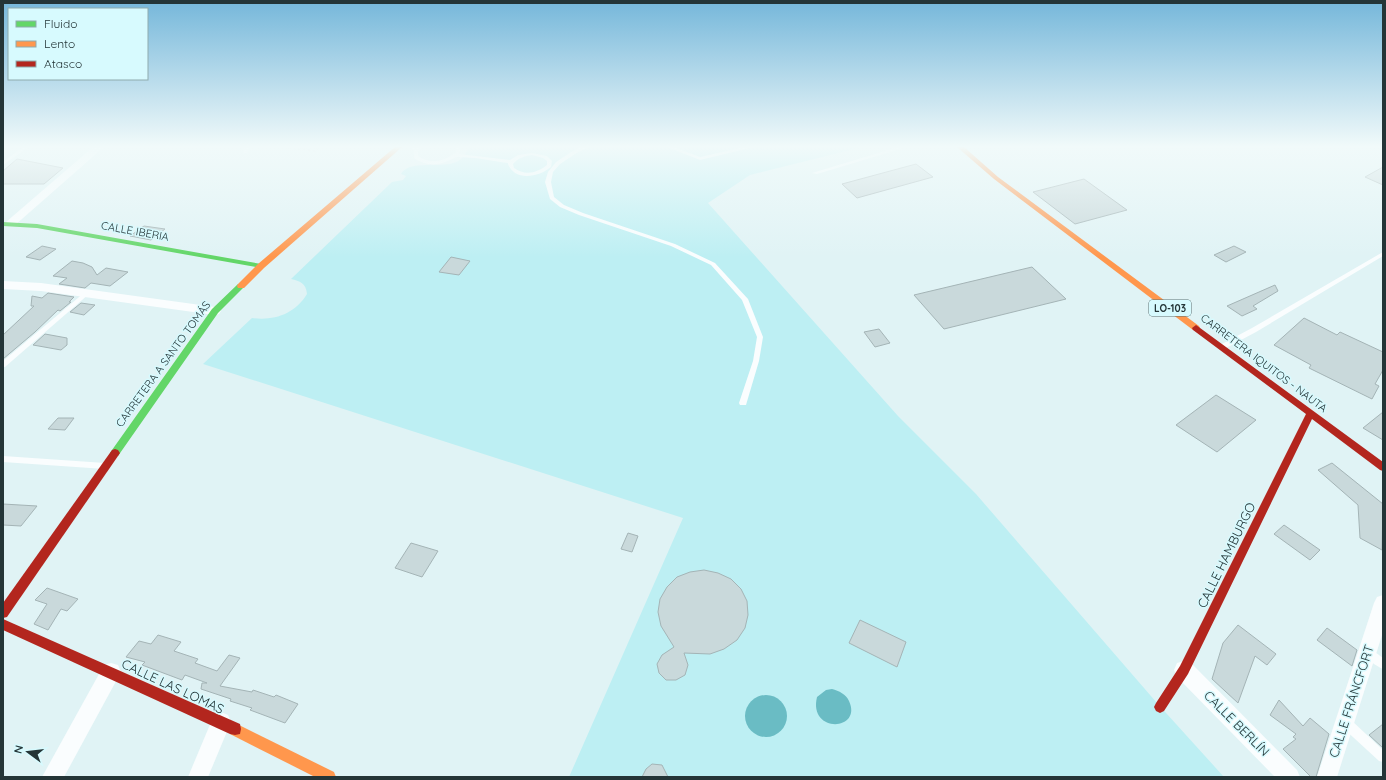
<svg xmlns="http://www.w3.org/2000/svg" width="1386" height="780" viewBox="0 0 1386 780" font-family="Quicksand,sans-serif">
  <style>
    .green { fill: #bdeff3 }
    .water { fill: #6abcc4 }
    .building { fill: #c9d9db; stroke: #a4b4b6 }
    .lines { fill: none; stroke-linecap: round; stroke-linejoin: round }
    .path { stroke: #d5dadc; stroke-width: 2; stroke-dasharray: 2.5 2.5; stroke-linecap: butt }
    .lane { fill: #fafdfe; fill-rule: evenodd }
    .street { fill: #fafdfe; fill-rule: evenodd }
    .fast { fill: #63d668; fill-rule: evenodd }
    .slow { fill: #ff974d; fill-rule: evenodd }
    .jam { fill: #b3261e; fill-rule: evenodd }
    .labels { text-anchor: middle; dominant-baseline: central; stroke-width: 3; stroke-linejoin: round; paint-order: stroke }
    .shield { fill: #d7fafe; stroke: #5a7073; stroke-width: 1 }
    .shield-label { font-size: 10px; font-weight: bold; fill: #243537 }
    .street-label { font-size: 11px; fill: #243537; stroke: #d7fafe }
    .near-street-label { font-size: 13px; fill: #243537; stroke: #d7fafe }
  </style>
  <rect width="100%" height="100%" fill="#e0f3f5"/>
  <path class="green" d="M468 147H862L750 175 708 203 898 416 976 494 1157 703 1224 777H569L683 518 203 364 252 318C274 321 295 314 307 294 306 283 300 281 291 279L392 182 403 180 406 176 401 174C413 154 461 179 468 147Z"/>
  <g class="water">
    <path d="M832 689C839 691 846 694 849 701 863 731 808 734 817 697L826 690Z"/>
    <circle cx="766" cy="716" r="21"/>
  </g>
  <g class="building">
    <polygon points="17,159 63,168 44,184 3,184 3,171"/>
    <polygon points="916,164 933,177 857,198 842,184"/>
    <polygon points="1383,167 1383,185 1365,177"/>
    <polygon points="1084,179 1127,210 1075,224 1033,192"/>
    <polygon points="144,226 165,229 151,240 130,236"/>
    <polygon points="42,246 56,249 40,260 26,257"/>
    <polygon points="1234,246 1246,252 1226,262 1214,255"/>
    <polygon points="451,257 470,261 459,275 439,272"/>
    <polygon points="72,261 83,263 92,267 97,275 106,268 128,272 110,286 91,283 85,288 59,284 67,278 53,276"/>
    <polygon points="1032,267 1066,299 944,329 914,295"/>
    <polygon points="1275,285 1278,291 1253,306 1257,309 1242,316 1227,306"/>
    <polygon points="48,293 74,297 69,302 71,302 60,311 58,310 35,332 3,359 3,335 34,306 31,306 32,296 42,298"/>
    <polygon points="81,303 95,305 84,315 70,312"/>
    <polygon points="1304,318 1337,335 1340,332 1383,352 1383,370 1375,384 1379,386 1372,399 1309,368 1311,365 1274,345"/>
    <polygon points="879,329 890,343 875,347 864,332"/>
    <polygon points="45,334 67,338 67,345 61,350 33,345"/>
    <polygon points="1216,395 1256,420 1217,452 1176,425"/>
    <polygon points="1383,412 1383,440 1363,428"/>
    <polygon points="58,418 74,418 65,430 48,429"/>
    <polygon points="1332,463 1383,504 1382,550 1360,538 1358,505 1318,470"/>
    <polygon points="3,504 37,506 21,526 3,525"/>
    <polygon points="1284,525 1320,550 1310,560 1274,534"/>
    <polygon points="628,533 638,536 632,552 621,549"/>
    <polygon points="411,543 438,551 422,577 395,568"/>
    <polygon points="704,570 718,573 731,579 741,589 747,601 748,615 745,628 737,640 724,649 710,654 684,653 688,665 685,675 676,680 666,680 659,673 657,664 662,655 674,647 661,626 658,612 660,599 667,587 677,577 690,572"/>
    <polygon points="47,588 78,599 67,611 61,609 48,630 34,624 47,604 35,600"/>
    <polygon points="860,620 906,642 897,667 849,643"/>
    <polygon points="1238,625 1276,654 1267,665 1255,656 1238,703 1212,679 1223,643"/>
    <polygon points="1327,628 1357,650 1352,666 1317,640"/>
    <polygon points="158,635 181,642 174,651 198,659 195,663 217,671 229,655 240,658 220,686 252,692 253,690 274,697 276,695 298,704 285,723 250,710 252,708 230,701 231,699 201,689 202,683 207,683 185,675 182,680 142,665 145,662 126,657 139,641 151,644"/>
    <polygon points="1279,700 1303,726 1310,718 1329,734 1316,777 1311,777 1283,749 1296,739 1293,737 1296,734 1270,715"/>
    <polygon points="1383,724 1383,748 1369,735"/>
    <polygon points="652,764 662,765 668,777 642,777 646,769"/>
  </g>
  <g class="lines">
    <polyline class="path" points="283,147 315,151 319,147"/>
    <g class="lane">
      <polygon points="23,147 27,148 3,165 3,162"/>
      <polygon points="245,147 250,147 247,153 245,153 243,152"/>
      <path d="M406 147H422L418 151V156C430 165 446 161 456 152V147H460V152L459 154 510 160 518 155 532 153 547 156 552 161 551 167C539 177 515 182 508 164V163C492 161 475 157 458 157 455 157 453 159 450 160 438 166 425 166 414 158V151L415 150ZM532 155 543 158 547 161V165C537 173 525 176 514 168L513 164C518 158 524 156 532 155Z"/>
      <polygon points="581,147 588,147 575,154 560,164 553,172 551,182 554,197 564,205 583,213 675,244 715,263 748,299 763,337 759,361 746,405 740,405 739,403 753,361 757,337 742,300 711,265 671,246 579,215 560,207 550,199 545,182 548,172 556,162 571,152"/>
      <polygon points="667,147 674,147 700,157 744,147 754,147 700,160"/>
      <polygon points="898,147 907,147 817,174 812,173"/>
      <polygon points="1383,252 1383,256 1256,332 1224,349 1222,349 1219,347 1220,345 1252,328"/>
      <polygon points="87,291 89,292 90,293 89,294 5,367 3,367 3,361 85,292"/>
      <polygon points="3,456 105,463 108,464 109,466 108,468 105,469 3,462"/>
      <path d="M1368 647 1383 658V669C1376 666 1366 659 1363 652L1365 649Z"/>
      <polygon points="1346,718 1350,719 1383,750 1383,762 1379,761 1342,727 1341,723 1342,719"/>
    </g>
    <g class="street">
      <polygon points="93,147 104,147 14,226 6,226 4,224 6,222"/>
      <polygon points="3,281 41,283 215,307 219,308 221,311 219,314 215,315 41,291 3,289"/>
      <polygon points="1383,595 1383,632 1337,777 1317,777 1374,603 1377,597"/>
      <polygon points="1184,661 1191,663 1297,770 1300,777 1275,777 1177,677 1174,670 1177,663"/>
      <polygon points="111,663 118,665 121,672 64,777 42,777 104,665"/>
      <polygon points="221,712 228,715 231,722 208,777 188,777 214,715"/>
    </g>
    <g class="fast">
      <polygon points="3,222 37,224 261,264 265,266 261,268 37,228 3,226"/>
      <polygon points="238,284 241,284 245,286 218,313 118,456 112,456 110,453 112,450 212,309"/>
    </g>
    <g class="slow">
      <polygon points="395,147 402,147 264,268 244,288 238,288 237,286 238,284 258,264"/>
      <polygon points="957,147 964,147 998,177 1199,326 1200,328 1199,330 1193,330 994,179"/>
      <polygon points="235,723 334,772 336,777 315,777 230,734 229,729 230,724"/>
    </g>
    <g class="jam">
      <polygon points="1196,325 1383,462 1383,471 1380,470 1312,419 1188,674 1164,711 1160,713 1156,711 1154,707 1156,703 1180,666 1306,414 1193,330 1192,328"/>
      <polygon points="115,449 118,450 120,453 118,456 7,617 3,618 3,603 112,450"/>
      <polygon points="3,619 240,724 241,729 240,734 235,735 230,734 3,630"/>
    </g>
  </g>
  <linearGradient id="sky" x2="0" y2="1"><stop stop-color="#75b7da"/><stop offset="0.57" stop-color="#f1fafa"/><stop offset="1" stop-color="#f1fafa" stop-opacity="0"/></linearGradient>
  <rect width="1386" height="257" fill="url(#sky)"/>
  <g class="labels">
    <rect class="shield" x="1149" y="300" width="42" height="16" rx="3"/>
    <g class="shield-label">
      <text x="1170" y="308">LO-103</text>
    </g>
    <g class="street-label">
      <text transform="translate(135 231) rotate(10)">CALLE IBERIA</text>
      <text transform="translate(1264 363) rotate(37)">CARRETERA IQUITOS - NAUTA</text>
      <text transform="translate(163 364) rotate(-54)">CARRETERA A SANTO TOMÁS</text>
    </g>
    <g class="near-street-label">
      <text transform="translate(1226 555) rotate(-64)">CALLE HAMBURGO</text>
      <text transform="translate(173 686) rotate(25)">CALLE LAS LOMAS</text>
      <text transform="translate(1351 701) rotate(-72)">CALLE FRÁNCFORT</text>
      <text transform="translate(1237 723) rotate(45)">CALLE BERLÍN</text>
    </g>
  </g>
  <rect width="1386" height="780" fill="none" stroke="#243537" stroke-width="8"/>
  <rect x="8" y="8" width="140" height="72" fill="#d7fafe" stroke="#8fabae"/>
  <rect x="16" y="21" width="20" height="6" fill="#63d668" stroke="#8fabae"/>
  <text x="44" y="28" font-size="12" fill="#243537">Fluido</text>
  <rect x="16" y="41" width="20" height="6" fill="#ff974d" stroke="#8fabae"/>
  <text x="44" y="48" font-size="12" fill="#243537">Lento</text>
  <rect x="16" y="61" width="20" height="6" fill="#b3261e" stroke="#8fabae"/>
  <text x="44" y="68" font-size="12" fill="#243537">Atasco</text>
  <g transform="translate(28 752) rotate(285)" stroke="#d7fafe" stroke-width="3" paint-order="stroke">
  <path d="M0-3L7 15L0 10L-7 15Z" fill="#243537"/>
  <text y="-6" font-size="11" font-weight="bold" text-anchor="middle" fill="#243537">N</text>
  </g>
</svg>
